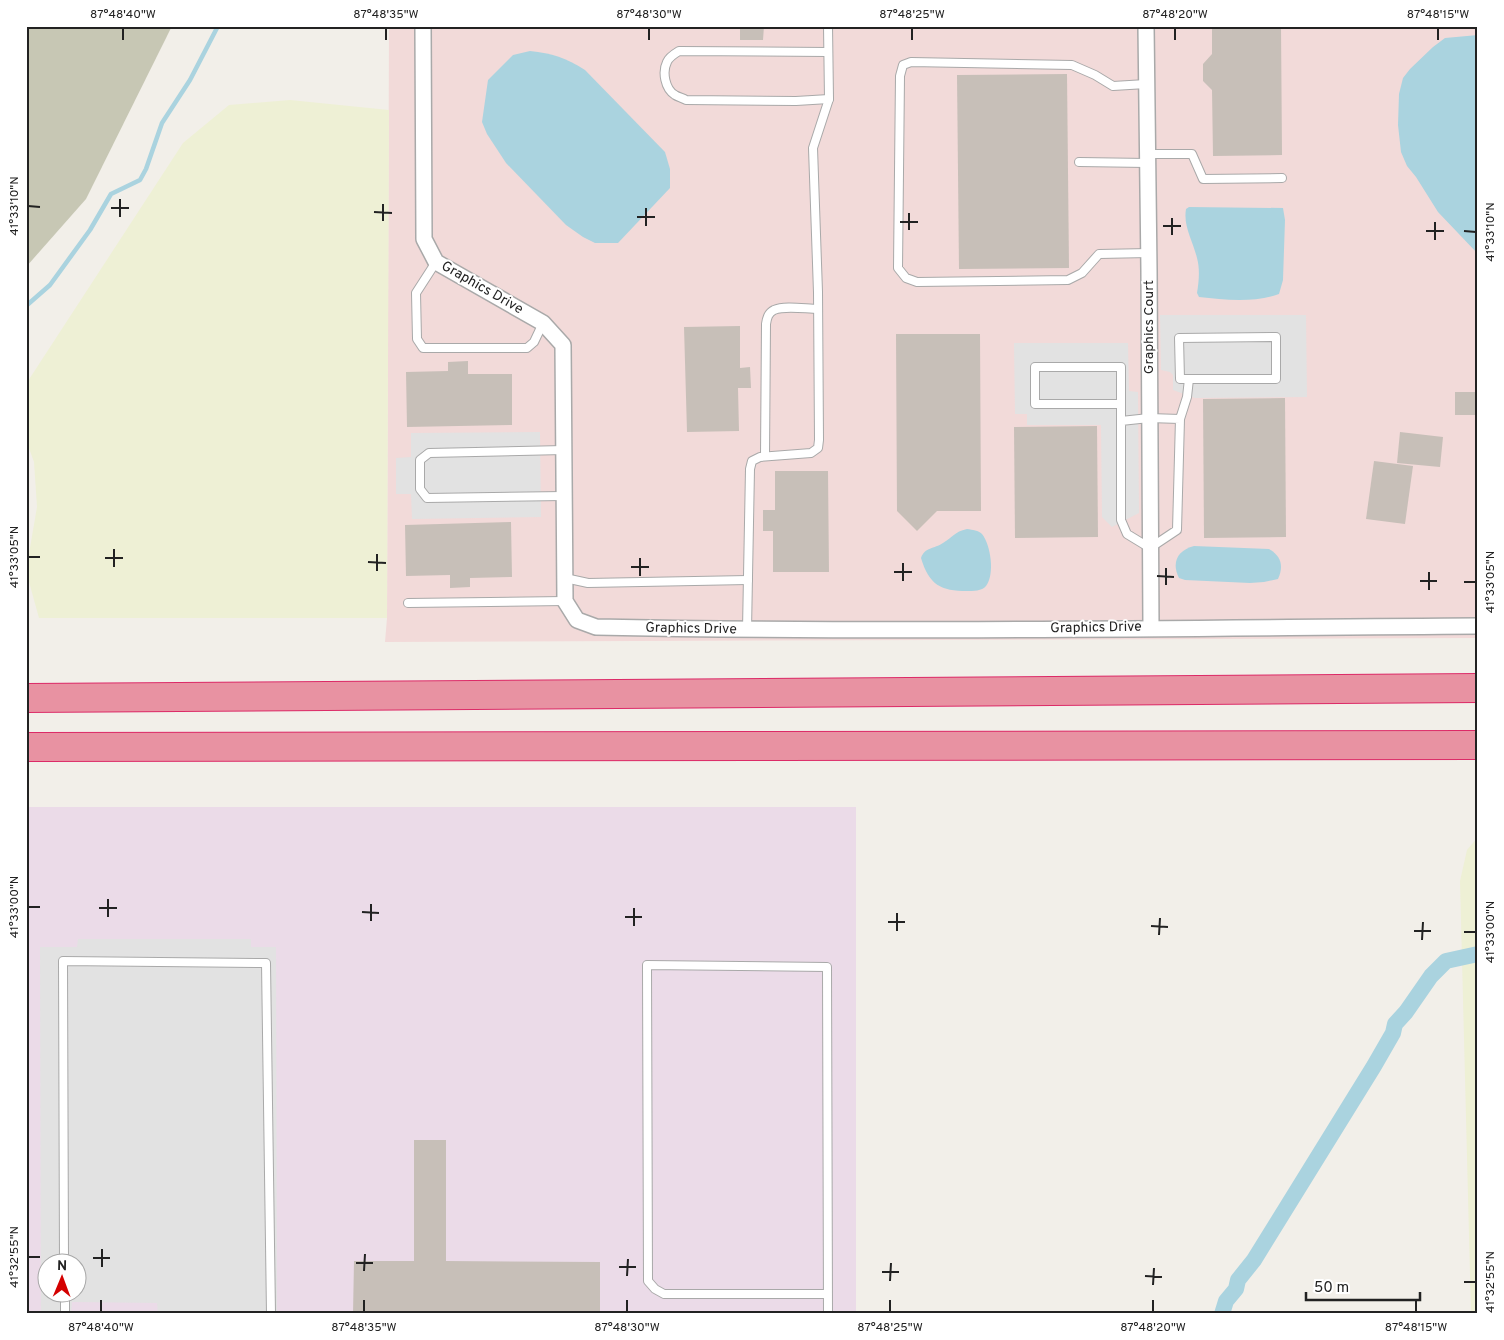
<svg xmlns="http://www.w3.org/2000/svg" width="1504" height="1340" viewBox="0 0 1504 1340" font-family="Overpass,sans-serif">
  <style>
    .commercial { fill: #f2dad9 }
    .industrial { fill: #ebdbe8; fill-rule: evenodd }
    .construction { fill: #c7c7b4 }
    .farmland { fill: #eef0d5 }
    .parking { fill: #e2e2e2; fill-rule: evenodd }
    .water { fill: #aad3df }
    .lines { fill: none; stroke-linecap: round; stroke-linejoin: round }
    .stream { stroke: #aad3df; stroke-width: 4.5 }
    .canal { stroke: #aad3df; stroke-width: 16 }
    .building { fill: #c7bfb8 }
    .lane-casing { stroke: #a9a9a9; stroke-width: 10 }
    .street-casing { stroke: #a9a9a9; stroke-width: 18 }
    .highway-casing { stroke: #dc2a67; stroke-width: 30 }
    .lane { stroke: #fff; stroke-width: 8 }
    .street { stroke: #fff; stroke-width: 15 }
    .highway { stroke: #e892a2; stroke-width: 28 }
    .ticks { fill: none; stroke: #222; stroke-width: 2 }
    .labels { text-anchor: middle; dominant-baseline: central; stroke-width: 4; stroke-linejoin: round; paint-order: stroke }
    .street-label { font-size: 14px; fill: #222; stroke: #fff }
    .neatline { fill: none; stroke: #222; stroke-width: 2 }
    .ticks-label { font-size: 12px; text-anchor: middle; fill: #222 }
  </style>
  <rect width="100%" height="100%" fill="#f2efe9"/>
  <polygon class="commercial" points="389,26 1478,26 1478,638 385,642 387,618"/>
  <path class="industrial" d="M26 807H856V1314H26ZM48 1262H78V1292H48Z"/>
  <polygon class="construction" points="26,26 172,26 86,199 26,267"/>
  <g class="farmland">
    <polygon points="290,100 389,110 387,618 39,618 26,571 37,507 34,462 26,440 26,384 183,143 229,105"/>
    <polygon points="1478,837 1478,1314 1471,1314 1460,881 1467,850"/>
  </g>
  <g class="parking">
    <polygon points="1160,315 1306,315 1307,397 1195,398 1173,390 1173,375 1170,372 1161,370"/>
    <polygon points="1014,343 1128,343 1129,391 1138,392 1139,513 1112,527 1102,517 1101,425 1027,425 1027,414 1015,414"/>
    <polygon points="540,432 541,517 412,519 411,494 396,494 396,458 411,457 411,433"/>
    <path d="M78 939H251V947H276L277 1314H158L157 1303 72 1302 71 1314H41L40 947H77ZM48 1262H78V1292H48Z"/>
  </g>
  <g class="water">
    <polygon points="1478,35 1478,254 1438,212 1416,177 1407,166 1401,152 1398,125 1399,94 1403,78 1410,69 1433,47 1445,38"/>
    <path d="M530 51C552 53 566 58 585 70L665 152 670 169V188L618 243H595L583 237 566 225 506 163 487 134 482 122 488 80 513 55Z"/>
    <path d="M1189 207 1283 208 1285 220 1283 280 1279 294C1254 303 1225 300 1199 297L1197 293C1199 281 1200 269 1197 258 1193 241 1183 226 1186 209Z"/>
    <path d="M967 529C973 530 978 530 982 534 991 545 995 575 986 586 982 591 973 591 967 591 941 591 929 585 921 558 925 547 934 549 943 543 953 537 954 532 967 529Z"/>
    <path d="M1194 546 1269 549C1281 556 1284 566 1278 579L1264 582 1250 583 1185 580 1179 578C1171 562 1178 550 1194 546Z"/>
  </g>
  <g class="lines">
    <polyline class="stream" points="26,306 50,285 90,230 111,194 140,180 146,169 162,123 190,80 218,26"/>
    <polyline class="canal" points="1222,1314 1226,1301 1236,1289 1238,1280 1254,1260 1374,1066 1393,1033 1395,1024 1406,1012 1431,976 1446,961 1478,954"/>
  </g>
  <g class="building">
    <polygon points="681,26 764,26 763,40 740,40 740,29 681,28"/>
    <polygon points="1212,26 1281,26 1282,155 1213,156 1212,90 1203,81 1203,64 1212,54"/>
    <polygon points="1067,74 1069,268 959,269 957,75"/>
    <polygon points="740,326 740,368 750,367 751,388 738,388 739,431 687,432 684,327"/>
    <polygon points="896,334 980,334 981,511 937,511 917,531 897,511"/>
    <polygon points="468,361 468,374 512,374 512,425 407,427 406,372 448,371 448,362"/>
    <rect x="1455" y="392" width="23" height="23"/>
    <polygon points="1285,398 1286,537 1204,538 1203,399"/>
    <polygon points="1097,426 1098,537 1015,538 1014,427"/>
    <polygon points="1400,432 1443,437 1440,467 1397,463"/>
    <polygon points="1374,461 1413,466 1405,524 1366,519"/>
    <polygon points="775,471 828,471 829,572 773,572 773,531 763,531 763,510 775,510"/>
    <polygon points="511,522 512,577 470,578 470,587 450,588 450,575 406,576 405,525"/>
    <polygon points="414,1140 446,1140 446,1261 600,1262 600,1314 353,1314 354,1261 414,1261"/>
  </g>
  <g class="lines">
    <g class="lane-casing">
      <g id="lane">
        <path d="M828 52 679 51C674 54 669 57 667 62 662 72 665 89 675 95 678 97 683 98 686 100L796 101 829 99"/>
        <polyline points="1146,84 1113,86 1095,75 1072,65 911,62 903,65 900,76 898,268 906,278 917,282 1068,280 1082,273 1099,254 1149,253"/>
        <polyline points="1147,154 1192,154 1203,179 1282,178"/>
        <polyline points="1079,162 1147,163"/>
        <polyline points="436,262 416,293 417,339 423,348 527,348 534,342 543,323"/>
        <polyline points="1121,404 1035,404 1035,367 1121,367 1121,421"/>
        <polyline points="1180,419 1149,418 1121,421 1121,520 1127,534 1150,548 1177,530 1180,419 1187,397 1189,379 1276,379 1276,337 1179,338 1180,379 1189,379"/>
        <polyline points="564,450 429,453 420,460 420,489 427,498 564,496"/>
        <path d="M765 456 766 324C767 318 768 313 774 310 785 305 806 309 818 309"/>
        <polyline points="565,578 588,583 748,580"/>
        <polyline points="408,603 565,601"/>
        <polyline points="747,630 750,469 752,461 760,457 811,453 818,448 819,440 818,292 813,148 829,99 828,26"/>
        <polyline points="64,1262 63,961 266,963 271,1314"/>
        <polyline points="65,1292 65,1314"/>
        <polyline points="828,1294 664,1294 655,1289 648,1281 647,965 827,967 828,1314"/>
      </g>
    </g>
    <g class="street-casing">
      <g id="street">
        <path d="M423 26 424 239 436 262 543 323 563 345 565 601 577 620 596 627C890 633 1184 628 1478 626"/>
        <polyline points="1146,26 1149,270 1151,628"/>
      </g>
    </g>
    <g class="highway-casing">
      <g id="highway">
        <polyline points="26,698 1478,688"/>
        <polyline points="26,747 1478,745"/>
      </g>
    </g>
    <use href="#lane" class="lane"/>
    <use href="#street" class="street"/>
    <use href="#highway" class="highway"/>
  </g>
  <path class="ticks" d="M123 40V28M386 40V28M649 40V28M912 40V28M1175 40V28M1438 40V28M28 206 40 207M111 208H129M374 212 392 213M120 217V199M637 217H655M383 221V204M900 222H918M646 226V208M1163 226H1181M909 230V213M1426 231H1444M1464 231 1476 232M1172 235V218M1435 240V222M28 557H40M105 558H123M368 562 386 563M114 567V549M631 567H649M377 571V554M894 572H912M640 576V558M1157 576 1174 577M903 581V563M1420 581H1437M1464 582H1476M1166 585V568M1429 590V572M28 907H40M99 908H117M362 912 379 913M108 917V899M625 917H642M371 921V904M888 922H905M634 926V908M1151 926 1168 927M897 931V913M1414 931H1431M1464 932H1476M1159 935 1160 918M1422 940 1423 922M28 1257H40M93 1258H110M356 1263H373M102 1267V1249M619 1267H636M364 1271 365 1254M882 1272H899M627 1276 628 1259M1145 1276 1162 1277M890 1281 891 1263M1464 1282H1476M1153 1285 1154 1268M101 1312V1300M364 1312V1300M627 1312V1300M890 1312V1300M1153 1312V1300M1416 1312V1300"/>
  <g class="labels">
    <g class="street-label">
      <text transform="translate(482 288) rotate(30)">Graphics Drive</text>
      <text transform="translate(1149 327) rotate(-90)">Graphics Court</text>
      <text transform="translate(1096 628) rotate(-1)">Graphics Drive</text>
      <text transform="translate(691 629) rotate(1)">Graphics Drive</text>
    </g>
  </g>
  <rect width="1504" height="1340" fill="none" stroke="#ffffff" stroke-width="55"/>
  <g transform="translate(62 1278) rotate(1)"><circle r="24" fill="#ffffff" stroke="#a7a7a7"/>
  <path d="M0-4L9 19L0 12L-9 19Z" fill="#d40000"/>
  <text y="-8" font-size="14" font-weight="bold" text-anchor="middle" fill="#222222">N</text>
  </g>
  <path d="M1306 1292v8h114v-8" fill="none" stroke="#222222" stroke-width="2.5"/>
  <text x="1314" y="1292" font-size="15" fill="#222222" stroke="#ffffff" stroke-width="4" paint-order="stroke">50 m</text>
  <rect x="28" y="28" width="1448" height="1284" class="neatline"/>
  <g class="ticks-label">
    <text x="123" y="18">87°48'40"W</text>
    <text x="386" y="18">87°48'35"W</text>
    <text x="649" y="18">87°48'30"W</text>
    <text x="912" y="18">87°48'25"W</text>
    <text x="1175" y="18">87°48'20"W</text>
    <text x="1438" y="18">87°48'15"W</text>
    <text transform="translate(14 206) rotate(-90)" y="4">41°33'10"N</text>
    <text transform="translate(1490 232) rotate(-90)" y="4">41°33'10"N</text>
    <text transform="translate(14 557) rotate(-90)" y="4">41°33'05"N</text>
    <text transform="translate(1490 582) rotate(-90)" y="4">41°33'05"N</text>
    <text transform="translate(14 907) rotate(-90)" y="4">41°33'00"N</text>
    <text transform="translate(1490 932) rotate(-90)" y="4">41°33'00"N</text>
    <text transform="translate(14 1257) rotate(-90)" y="4">41°32'55"N</text>
    <text transform="translate(1490 1282) rotate(-90)" y="4">41°32'55"N</text>
    <text x="101" y="1331">87°48'40"W</text>
    <text x="364" y="1331">87°48'35"W</text>
    <text x="627" y="1331">87°48'30"W</text>
    <text x="890" y="1331">87°48'25"W</text>
    <text x="1153" y="1331">87°48'20"W</text>
    <text x="1416" y="1331">87°48'15"W</text>
  </g>
</svg>
